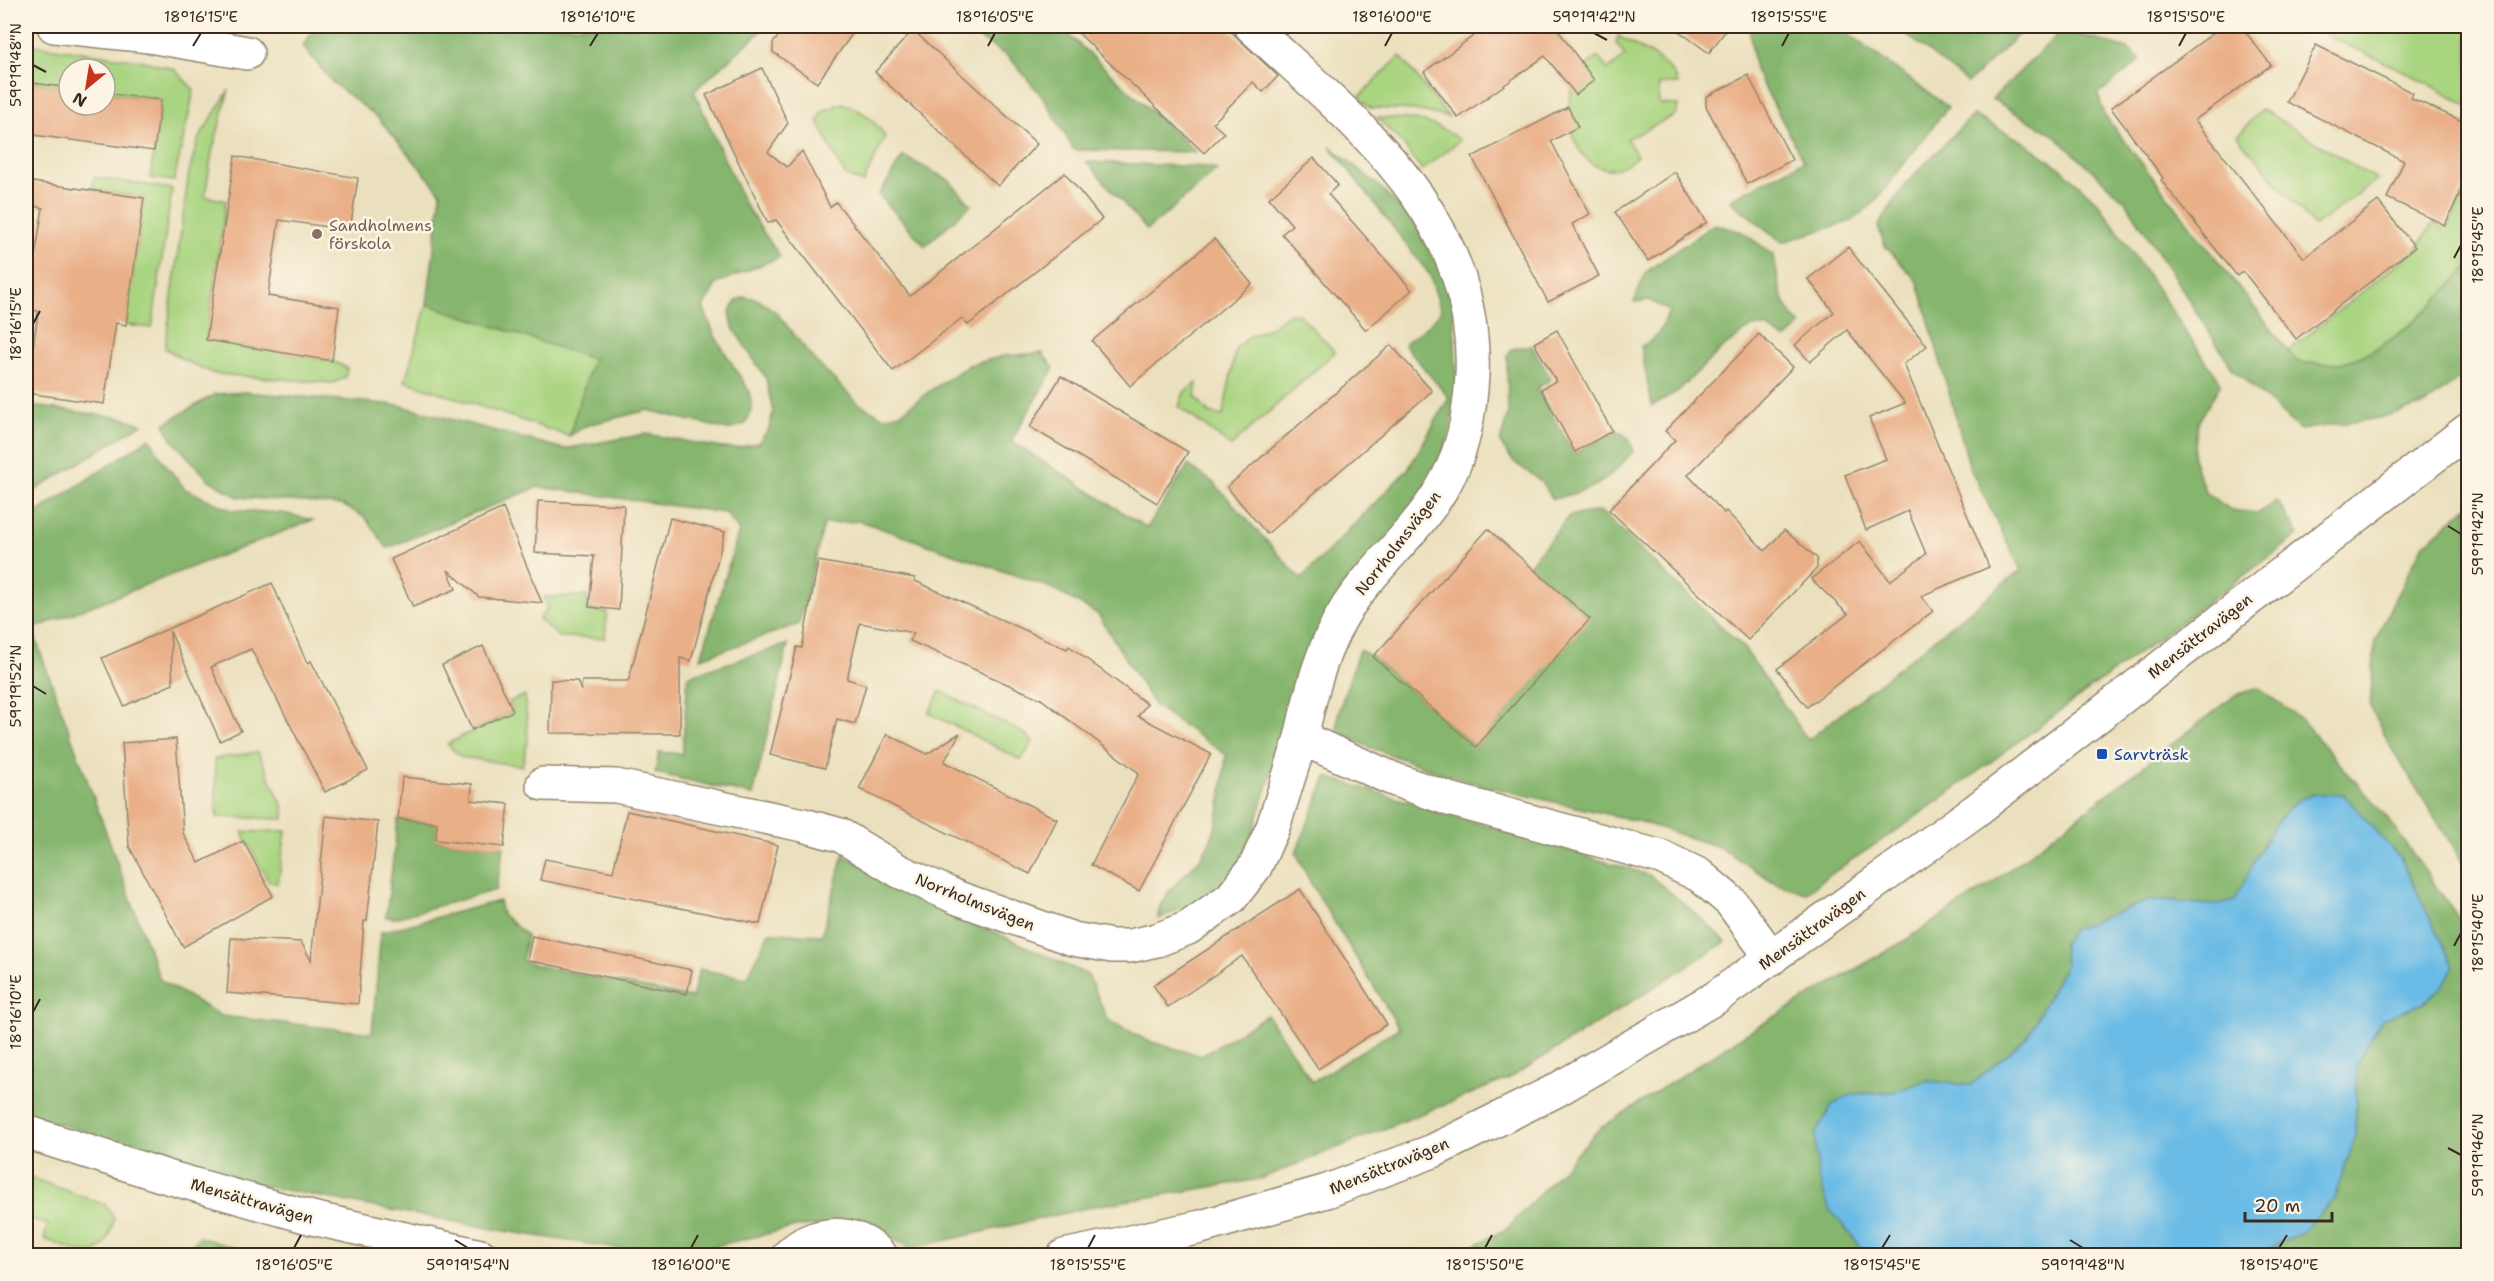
<svg xmlns="http://www.w3.org/2000/svg" width="2494" height="1281" viewBox="0 0 2494 1281" font-family="'Shantell Sans',sans-serif">
  <style>
    .green { fill: #a9d480; stroke: #727f4f; stroke-width: 1.5 }
    .forest { fill: #86b66e; stroke: #607046; stroke-width: 1.5 }
    .water { fill: #6bbbe5; stroke: #537282; stroke-width: 1.5 }
    .building { fill: #e9af87 }
    .lines { fill: none; stroke-linecap: round; stroke-linejoin: round }
    .street-casing { stroke: #93856e; stroke-width: 36 }
    .secondary-casing { stroke: #93856e; stroke-width: 36 }
    .street { stroke: #fff; stroke-width: 33 }
    .secondary { stroke: #fff; stroke-width: 33 }
    .ticks { fill: none; stroke: #3b2a1e; stroke-width: 2 }
    .education-dot { fill: #8d6e63; stroke: #fcf5e5; stroke-width: 2 }
    .transit-dot { fill: #1a4fb4; stroke: #fcf5e5; stroke-width: 2 }
    .labels { text-anchor: middle; dominant-baseline: central; stroke-width: 5; stroke-linejoin: round; paint-order: stroke }
    .education-label { font-size: 16px; fill: #785e54; stroke: #fcf5e5; text-anchor: start }
    .street-label { font-size: 16px; fill: #3b2a1e; stroke: #fcf5e5 }
    .transit-label { font-size: 16px; fill: #164399; stroke: #fcf5e5; text-anchor: start }
    .neatline { fill: none; stroke: #3b2a1e; stroke-width: 2 }
    .ticks-label { font-size: 15px; text-anchor: middle; fill: #3b2a1e }
  </style>
  <rect width="100%" height="100%" fill="#fcf5e5"/>
  <filter id="ink" filterUnits="userSpaceOnUse"><feTurbulence type="fractalNoise" baseFrequency=".0167" numOctaves="2"/><feDisplacementMap in="SourceGraphic" scale="12" xChannelSelector="R" yChannelSelector="G"/><feConvolveMatrix kernelMatrix="1 2 1 2 8 2 1 2 1" color-interpolation-filters="sRGB"/></filter>
  <filter id="wash" filterUnits="userSpaceOnUse"><feTurbulence type="fractalNoise" baseFrequency=".008" numOctaves="4" result="noise"/><feDisplacementMap in="SourceGraphic" scale="24" xChannelSelector="R" yChannelSelector="G"/><feGaussianBlur stdDeviation="1.35" result="paint"/><feColorMatrix in="noise" values="0 0 0 0 0 0 0 0 0 0 0 0 0 0 0 0 0 1.4 0 .05"/><feComposite in="paint" operator="in"/></filter>
  <g filter="url(#wash)">
    <rect width="100%" height="100%" fill="#ebe0be"/>
    <g class="green">
      <polygon points="2325,26 2468,26 2468,106 2408,73 2321,33"/>
      <path d="M1618 36C1637 48 1672 61 1678 84H1659V104L1678 105 1677 114 1627 139 1637 156C1590 201 1547 119 1581 71 1585 66 1593 61 1598 57L1608 70 1625 56 1616 43Z"/>
      <polygon points="26,44 144,61 174,69 194,90 174,181 150,178 161,100 105,92 105,69 69,69 69,88 26,82"/>
      <polygon points="1400,56 1449,117 1415,110 1370,108 1358,98"/>
      <polygon points="229,90 212,152 205,196 226,201 206,340 332,361 347,368 345,378 333,383 215,374 184,360 165,348 189,172 198,140"/>
      <path d="M842 103C862 110 874 119 885 137L863 183 846 176 840 167 818 121 823 111Z"/>
      <polygon points="2262,109 2377,180 2314,226 2237,136"/>
      <path d="M1377 118C1411 118 1432 119 1460 140L1422 170 1403 144Z"/>
      <polygon points="94,177 172,189 152,328 126,325 144,198 92,190"/>
      <path d="M2468 183V267C2434 304 2391 352 2339 363 2327 365 2310 363 2297 362L2288 351 2417 248 2433 223 2443 228 2450 224Z"/>
      <polygon points="26,218 37,219 31,262 26,262"/>
      <polygon points="427,304 593,359 569,436 405,381"/>
      <polygon points="1290,313 1300,315 1335,352 1231,446 1179,407 1184,392 1197,383 1195,396 1209,413 1223,416 1236,348 1250,336 1267,329"/>
      <polygon points="587,596 587,609 607,612 605,638 559,637 539,619 547,609 544,597"/>
      <polygon points="940,691 1027,735 1033,742 1021,760 929,713"/>
      <polygon points="525,695 528,739 522,766 461,757 447,744 513,711 509,702"/>
      <polygon points="258,752 284,809 284,819 217,817 215,759"/>
      <polygon points="286,831 278,883 269,882 242,832"/>
      <path d="M26 1176 106 1205 114 1219C104 1269 80 1252 44 1239L48 1225 26 1217Z"/>
    </g>
    <g class="forest">
      <polygon points="316,26 765,26 758,34 694,91 744,203 780,257 717,283 703,307 716,338 749,391 752,410 745,424 728,430 648,410 587,425 569,436 593,359 427,304 441,193 378,118 333,83 303,46"/>
      <polygon points="960,26 1059,26 1196,152 1074,150 1045,100 1009,57"/>
      <polygon points="1749,26 1837,26 1948,107 1873,204 1851,221 1782,242 1729,200 1804,161 1755,70"/>
      <polygon points="1896,26 2027,26 1968,83"/>
      <path d="M2062 30 2128 49 2141 60 2098 94 2104 115 2297 362C2310 363 2327 365 2339 363 2391 352 2434 304 2468 267V372L2425 404 2379 418 2300 430 2233 369 2126 202 2054 135 1992 99Z"/>
      <polygon points="1973,115 2022,141 2063,170 2100,205 2221,383 2198,423 2193,458 2205,492 2231,510 2258,513 2277,501 2299,535 1909,822 1832,873 1806,893 1777,884 1719,847 1641,822 1464,781 1369,747 1337,731 1338,714 1359,650 1373,657 1476,747 1589,619 1529,565 1569,516 1600,511 1744,648 1808,740 2021,570 1970,468 1918,282 1885,246 1878,226 1907,182"/>
      <path d="M1330 146 1379 186 1417 225 1453 295 1457 388 1449 436 1434 475 1290 713 1244 862 1212 896 1158 919C1157 893 1190 874 1203 854 1222 825 1222 788 1226 755L1154 705 1098 614 1049 587 860 521 824 524 799 624 701 658 739 531 726 513 538 487 387 548 365 517 342 505 238 497 209 480 174 442 164 424 215 394 245 392 398 405 564 449 646 434 722 448H737L758 443 769 429 773 412 766 378 733 328 730 311 737 300 745 297 757 299 776 312 816 362 859 404 883 417 901 413 931 390 969 365 1003 356 1042 353 1054 368 1011 441 1147 528 1188 465 1214 483 1301 579 1408 469 1449 398 1404 344 1429 325 1441 311 1430 275Z"/>
      <polygon points="903,156 949,180 971,205 925,246 879,195"/>
      <polygon points="1087,162 1207,167 1217,170 1147,230"/>
      <path d="M1714 224 1742 232 1774 255C1778 283 1780 306 1801 325L1785 339 1768 328 1753 326 1720 350 1678 391 1652 406 1641 346C1658 340 1663 326 1669 311L1649 300 1634 302 1646 272Z"/>
      <path d="M1531 345 1551 379 1537 388 1574 454 1618 431 1629 438 1633 451C1605 485 1594 489 1553 499 1548 493 1544 484 1538 479 1518 464 1514 466 1500 442L1508 414 1507 355 1512 349Z"/>
      <polygon points="26,405 123,418 142,424 26,496"/>
      <polygon points="150,438 162,460 185,489 231,510 282,513 313,520 32,629 160,980 221,1016 372,1033 381,932 499,901 502,914 527,936 522,962 692,998 699,969 747,978 769,933 822,935 843,855 977,924 1088,975 1108,1020 1148,1041 1202,1056 1267,1015 1312,1082 1399,1028 1310,882 1296,852 1327,777 1649,875 1694,912 1726,942 1510,1078 1260,1179 1100,1205 912,1248 858,1224 796,1227 677,1255 661,1255 504,1231 230,1180 26,1113 26,520"/>
      <polygon points="2468,506 2468,871 2390,746 2370,706 2375,642 2392,604 2423,545"/>
      <polygon points="788,644 753,795 655,773 659,752 682,754 688,676"/>
      <polygon points="2258,688 2300,718 2388,819 2468,931 2468,1255 2254,1255 2303,1232 2355,1138 2357,1063 2382,1019 2424,1003 2235,900 2214,905 2150,900 2063,943 2065,965 2027,1037 1971,1085 1926,1081 1893,1092 1852,1094 1843,1226 1868,1255 1454,1256 1508,1228 1599,1129 1757,1027 1909,938 1988,886 2236,695"/>
      <polygon points="398,819 437,823 436,840 504,847 496,890 395,918 386,917"/>
      <polygon points="199,1237 257,1255 183,1255"/>
    </g>
    <path class="water" d="M2344 795 2401 859 2454 967 2442 987 2424 1003 2382 1019 2357 1063 2355 1138 2334 1199 2303 1232 2254 1256 1868 1255 1829 1209 1818 1176 1815 1135 1832 1105 1852 1094 1893 1092 1926 1081 1971 1085 2027 1037 2065 965 2063 943 2073 929 2150 900 2214 905 2235 900C2250 872 2275 809 2306 796 2316 792 2333 795 2344 795Z"/>
    <g id="blocks">
      <g class="building">
        <polygon points="786,26 858,26 817,83 773,52 773,43"/>
        <polygon points="1071,26 1225,26 1278,76 1263,92 1253,82 1213,123 1224,133 1204,153"/>
        <polygon points="1487,26 1555,26 1594,80 1576,95 1545,56 1458,118 1424,72"/>
        <polygon points="1672,26 1729,26 1709,53"/>
        <polygon points="2223,26 2241,26 2271,65 2195,120 2304,258 2378,201 2415,247 2296,339 2243,271 2237,276 2161,180 2163,178 2111,108"/>
        <polygon points="913,30 1037,144 998,186 875,72"/>
        <polygon points="2316,45 2413,93 2411,98 2469,124 2469,174 2445,225 2387,198 2404,161 2287,102"/>
        <polygon points="762,68 788,123 768,152 787,167 802,151 830,207 836,202 910,296 1065,173 1102,219 968,325 962,318 893,371 776,220 768,223 706,95"/>
        <polygon points="1748,75 1792,160 1747,184 1706,106 1706,97"/>
        <polygon points="26,82 69,88 69,105 105,105 105,93 161,100 154,151 26,134"/>
        <polygon points="1568,107 1578,127 1551,141 1590,214 1572,224 1599,276 1548,302 1472,157"/>
        <polygon points="235,156 358,178 350,230 279,220 268,296 339,307 332,361 206,340"/>
        <polygon points="1314,158 1338,185 1328,194 1412,290 1366,330 1282,234 1292,225 1269,198"/>
        <polygon points="1675,172 1707,222 1648,261 1615,212"/>
        <polygon points="26,181 144,198 126,325 116,323 104,404 27,393 38,311 26,309 26,273 32,274 43,208 26,204"/>
        <polygon points="1214,239 1252,284 1130,386 1092,341"/>
        <polygon points="1848,247 1927,346 1904,364 1989,567 1921,596 1933,611 1807,707 1777,669 1848,614 1811,579 1860,541 1890,581 1926,554 1908,511 1866,530 1845,475 1886,459 1869,418 1905,403 1847,330 1810,362 1795,345 1834,312 1808,279"/>
        <polygon points="1557,330 1612,431 1575,452 1541,389 1556,381 1534,343"/>
        <polygon points="1759,334 1793,367 1688,475 1724,513 1726,511 1765,551 1784,530 1817,558 1817,568 1748,640 1609,510 1675,440 1665,431"/>
        <polygon points="1391,345 1432,391 1267,534 1227,487"/>
        <polygon points="1061,376 1188,452 1157,503 1030,427"/>
        <polygon points="538,501 624,505 619,610 589,607 594,556 535,553"/>
        <polygon points="503,508 542,603 479,597 448,570 456,589 413,607 391,559"/>
        <polygon points="670,518 725,532 691,661 680,658 680,734 550,733 551,680 577,681 581,691 582,681 627,681 629,679"/>
        <polygon points="1488,529 1590,619 1476,747 1373,657"/>
        <polygon points="818,561 915,578 915,581 1067,649 1069,646 1147,704 1138,716 1211,754 1139,891 1091,865 1139,773 1041,699 910,641 914,633 860,623 847,679 866,685 855,724 837,719 825,768 770,755 797,647 802,648"/>
        <polygon points="272,583 307,663 311,661 368,770 325,792 251,649 211,667 241,731 220,741 170,631 173,684 124,706 102,658"/>
        <polygon points="483,646 513,711 472,730 442,665"/>
        <polygon points="960,733 944,762 1057,819 1030,874 859,789 887,734 927,754"/>
        <polygon points="176,739 183,833 199,863 243,841 273,896 183,947 129,846 122,743"/>
        <polygon points="402,777 472,784 471,800 509,804 504,847 436,840 437,823 398,819"/>
        <polygon points="627,811 778,845 760,924 540,880 545,859 613,872"/>
        <polygon points="326,816 378,822 367,921 364,921 358,1004 227,993 231,938 301,942 311,960"/>
        <polygon points="1300,889 1387,1024 1318,1069 1242,956 1168,1007 1153,985"/>
        <polygon points="532,936 692,970 687,994 527,960"/>
      </g>
    </g>
  </g>
  <g filter="url(#ink)">
    <use href="#blocks" fill-opacity="0" stroke="#93856e" stroke-width="1.5"/>
    <g class="lines">
      <g class="street-casing">
        <g id="street">
          <polyline points="54,26 149,36 247,53"/>
          <path d="M1251 26C1357 125 1479 215 1472 376 1470 411 1463 451 1446 481 1421 528 1377 562 1348 606 1322 646 1311 692 1301 738"/>
          <polyline points="543,784 616,786 803,825 840,835 899,871 958,898 1073,939 1112,946 1130,946 1157,940 1188,928 1231,898 1255,867 1273,827 1301,738 1393,779 1449,799 1661,857 1699,875 1731,902 1772,958"/>
        </g>
      </g>
      <g class="secondary-casing">
        <g id="secondary">
          <polyline points="26,1132 164,1176 312,1218 481,1256"/>
          <path d="M788 1256C813 1229 856 1228 881 1256"/>
          <polyline points="1064,1256 1201,1227 1327,1191 1433,1151 1555,1091 1715,998 1975,811 2468,430"/>
        </g>
      </g>
      <use href="#street" class="street"/>
      <use href="#secondary" class="secondary"/>
    </g>
  </g>
  <path class="ticks" d="M1594 33 1607 40M193 46 201 33M590 46 598 33M988 46 995 33M1385 46 1392 33M1782 46 1789 33M2179 46 2186 33M33 65 46 72M2454 258 2461 245M33 324 40 311M2448 526 2461 534M33 686 46 694M2454 946 2461 933M33 1012 40 999M2448 1148 2461 1155M455 1240 468 1248M2070 1240 2083 1248M294 1248 301 1235M691 1248 698 1235M1088 1248 1095 1235M1485 1248 1492 1235M1882 1248 1890 1235M2279 1248 2287 1235"/>
  <circle class="education-dot" cx="317" cy="234" r="6"/>
  <rect class="transit-dot" x="2096" y="748" width="12" height="12" rx="3"/>
  <g class="labels">
    <g class="education-label">
      <text x="329" y="225">Sandholmens<tspan x="329" dy="18">förskola</tspan></text>
    </g>
    <g class="street-label">
      <text transform="translate(1398 543) rotate(-52)">Norrholmsvägen</text>
      <text transform="translate(2200 636) rotate(-38)">Mensättravägen</text>
      <text transform="translate(975 902) rotate(22)">Norrholmsvägen</text>
      <text transform="translate(1812 929) rotate(-36)">Mensättravägen</text>
      <text transform="translate(1389 1166) rotate(-22)">Mensättravägen</text>
      <text transform="translate(252 1201) rotate(16)">Mensättravägen</text>
    </g>
    <g class="transit-label">
      <text x="2114" y="754">Sarvträsk</text>
    </g>
  </g>
  <rect width="2494" height="1281" fill="none" stroke="#fcf5e5" stroke-width="66"/>
  <g transform="translate(87 87) rotate(210)"><circle r="28" fill="#fcf5e5" stroke="#afa495" stroke-width="1.5"/>
  <path d="M0-4.5L10 22L0 15L-10 22Z" fill="#c8321e"/>
  <text y="-9" font-size="16" font-weight="bold" text-anchor="middle" fill="#3b2a1e">N</text>
  </g>
  <path d="M2245 1212v9h87v-9" fill="none" stroke="#3b2a1e" stroke-width="3"/>
  <text x="2254" y="1212" font-size="18" fill="#3b2a1e" stroke="#fcf5e5" stroke-width="4.5" paint-order="stroke">20 m</text>
  <rect x="33" y="33" width="2428" height="1215" class="neatline"/>
  <g class="ticks-label">
    <text x="201" y="22">18°16'15"E</text>
    <text x="598" y="22">18°16'10"E</text>
    <text x="995" y="22">18°16'05"E</text>
    <text x="1392" y="22">18°16'00"E</text>
    <text x="1594" y="22">59°19'42"N</text>
    <text x="1789" y="22">18°15'55"E</text>
    <text x="2186" y="22">18°15'50"E</text>
    <text transform="translate(16 65) rotate(-90)" y="5">59°19'48"N</text>
    <text transform="translate(2478 245) rotate(-90)" y="5">18°15'45"E</text>
    <text transform="translate(16 324) rotate(-90)" y="5">18°16'15"E</text>
    <text transform="translate(2478 534) rotate(-90)" y="5">59°19'42"N</text>
    <text transform="translate(16 686) rotate(-90)" y="5">59°19'52"N</text>
    <text transform="translate(2478 933) rotate(-90)" y="5">18°15'40"E</text>
    <text transform="translate(16 1012) rotate(-90)" y="5">18°16'10"E</text>
    <text transform="translate(2478 1155) rotate(-90)" y="5">59°19'46"N</text>
    <text x="294" y="1270">18°16'05"E</text>
    <text x="468" y="1270">59°19'54"N</text>
    <text x="691" y="1270">18°16'00"E</text>
    <text x="1088" y="1270">18°15'55"E</text>
    <text x="1485" y="1270">18°15'50"E</text>
    <text x="1882" y="1270">18°15'45"E</text>
    <text x="2083" y="1270">59°19'48"N</text>
    <text x="2279" y="1270">18°15'40"E</text>
  </g>
</svg>
